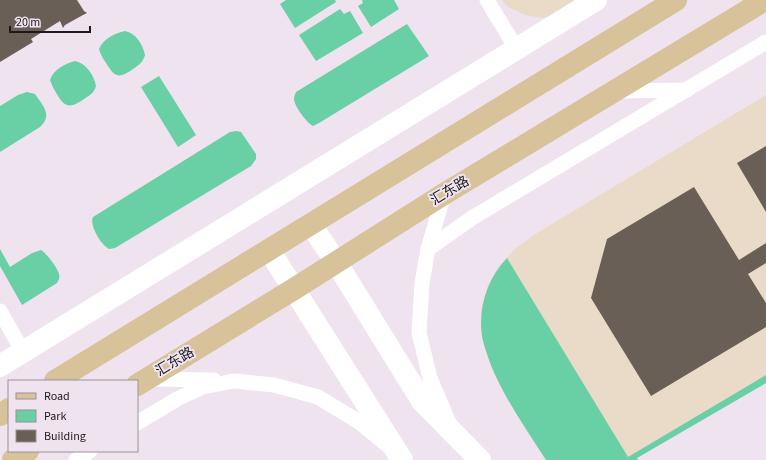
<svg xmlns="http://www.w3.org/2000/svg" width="766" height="460" viewBox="0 0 766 460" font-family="'Source Sans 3','Noto Sans SC',sans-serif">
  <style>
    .commercial { fill: #e9dbc7 }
    .green { fill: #68d0a4 }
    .building { fill: #695f56 }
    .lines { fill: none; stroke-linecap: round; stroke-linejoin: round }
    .lane { stroke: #fff; stroke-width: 15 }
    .street { stroke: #fff; stroke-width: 22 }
    .secondary { stroke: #fff; stroke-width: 22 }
    .primary { stroke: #d7c29a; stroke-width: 22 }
    .labels { text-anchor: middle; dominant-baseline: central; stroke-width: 4; stroke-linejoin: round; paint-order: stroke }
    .street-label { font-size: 14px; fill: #1d191d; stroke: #eee3ee }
  </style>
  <rect width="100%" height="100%" fill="#eee3ee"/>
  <g class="commercial">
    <polygon points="502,0 581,0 562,12 543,18 525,15 508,7"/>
    <polygon points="766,95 766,383 637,458 638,460 546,460 518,416 492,369 482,337 481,310 488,285 499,266 516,248 537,233"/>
  </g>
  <g class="green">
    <polygon points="286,0 335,0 336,2 295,28 280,4"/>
    <polygon points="362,0 394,0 399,9 371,27 358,6 363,3"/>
    <polygon points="340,9 344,14 350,11 363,33 316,61 299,35"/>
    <path d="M407 24 429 56 319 123 313 126C307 123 294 106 294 99 294 96 295 95 296 92Z"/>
    <path d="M125 31C136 33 143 45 145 55 143 62 139 65 133 69 121 77 116 79 108 66 104 60 101 56 99 49 103 39 115 33 125 31Z"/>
    <path d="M75 61C86 63 94 75 96 86 94 93 90 95 84 99 72 107 66 109 58 96 55 91 52 86 50 80 53 70 66 63 75 61Z"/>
    <polygon points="159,76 196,135 178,147 141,87"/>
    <path d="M27 92 35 94C43 106 53 115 40 127L0 152V106L18 95Z"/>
    <path d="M236 131 241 132 256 154V159L251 166 115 248 109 249C101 245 89 225 93 217L230 132Z"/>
    <path d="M0 249 10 267 32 253 41 250C47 254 57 267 59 274 60 278 59 280 57 283L22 305 0 266Z"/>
    <path d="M507 258 628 457 766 375V383L637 458 638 460H546C525 427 499 391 487 354 485 348 483 342 482 336 478 308 487 279 507 258Z"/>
  </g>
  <g class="building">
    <polygon points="0,0 77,0 84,11 87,13 83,15 65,25 63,28 60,21 31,39 33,42 0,62"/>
    <polygon points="766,146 766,212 737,163"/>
    <polygon points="694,187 739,260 766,243 766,263 748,274 766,303 766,327 651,396 591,298 607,239"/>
  </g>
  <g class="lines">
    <g class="lane">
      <polyline points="487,0 516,48"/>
      <polyline points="617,91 687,90"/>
      <polyline points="428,249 444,194"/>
      <polyline points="0,311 23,352"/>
      <polyline points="148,379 214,380"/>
      <polyline points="137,423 177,399 203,387 234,381 274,385 318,397 359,422 387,445"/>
      <polyline points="449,423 430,378 419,333 422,283 428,249 472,218 766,42"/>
      <polyline points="76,460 90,451"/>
    </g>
    <polyline class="street" points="0,366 596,0"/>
    <g class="secondary">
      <polyline points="311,225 336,262 422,401 480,460"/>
      <polyline points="269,250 402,460"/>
    </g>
    <g class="primary">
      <polyline points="55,381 676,0"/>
      <polyline points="137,385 294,289 444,194 765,0"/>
      <polyline points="0,415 9,409"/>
      <polyline points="13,460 28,451"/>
    </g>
  </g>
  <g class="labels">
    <g class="street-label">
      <text transform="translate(450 191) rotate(-31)">汇东路</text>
      <text transform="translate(175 362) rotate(-31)">汇东路</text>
    </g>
  </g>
  <rect x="8" y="380" width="130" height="72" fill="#eee3ee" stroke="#9a929a"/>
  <rect x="16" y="393" width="20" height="6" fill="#d7c29a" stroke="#9a929a"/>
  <text x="44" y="400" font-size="12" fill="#1d191d">Road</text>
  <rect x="16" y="410" width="20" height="12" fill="#68d0a4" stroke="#9a929a"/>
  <text x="44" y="420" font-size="12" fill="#1d191d">Park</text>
  <rect x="16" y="430" width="20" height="12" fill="#695f56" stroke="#9a929a"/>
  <text x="44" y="440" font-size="12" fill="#1d191d">Building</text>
  <path d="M10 26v6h80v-6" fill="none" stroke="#1d191d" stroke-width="2"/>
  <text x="16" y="26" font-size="12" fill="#1d191d" stroke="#eee3ee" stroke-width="3" paint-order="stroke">20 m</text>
</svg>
